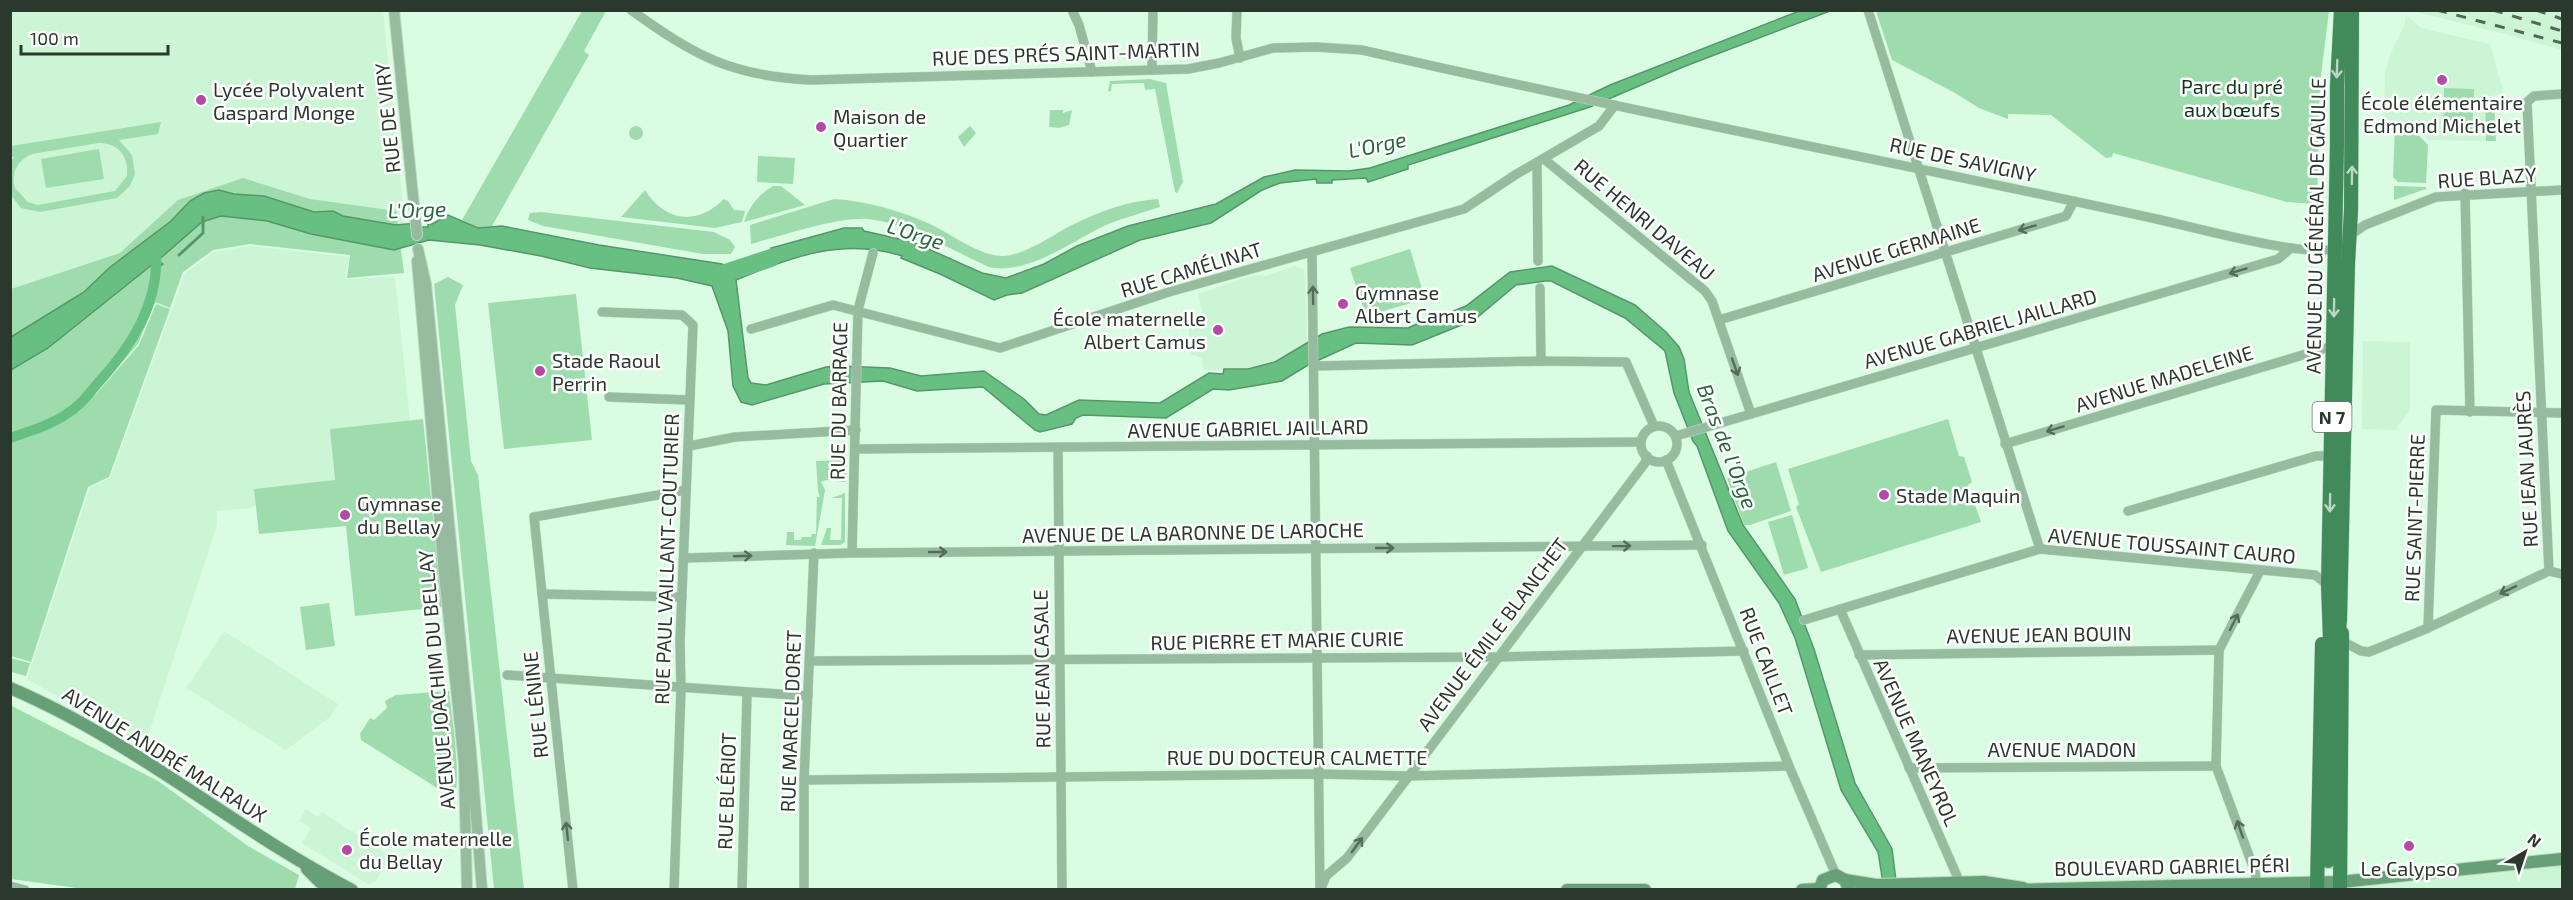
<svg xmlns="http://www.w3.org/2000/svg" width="2573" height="900" viewBox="0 0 2573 900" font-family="'Exo 2',sans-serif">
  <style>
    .built { fill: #ccf5d5 }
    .green { fill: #9edcae; fill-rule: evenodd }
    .water { fill: #67c082; stroke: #559769; stroke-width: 1.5 }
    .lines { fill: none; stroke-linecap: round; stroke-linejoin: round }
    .stream { stroke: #559769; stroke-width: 3 }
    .canal { stroke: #67c082; stroke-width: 10 }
    .river { stroke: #67c082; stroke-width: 18 }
    .primary-tunnel { stroke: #b7d5be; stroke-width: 14; stroke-dasharray: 14 7; stroke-linecap: butt }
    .minor-casing { stroke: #bad9c2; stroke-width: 10 }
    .tertiary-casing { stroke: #bad9c2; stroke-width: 12 }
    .secondary-casing { stroke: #bad9c2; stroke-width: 14 }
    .primary-casing { stroke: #bad9c2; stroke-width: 15 }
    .minor { stroke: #96bb9f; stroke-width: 9 }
    .tertiary { stroke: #96bb9f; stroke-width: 10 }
    .secondary { stroke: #679f76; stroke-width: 12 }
    .primary { stroke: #418a59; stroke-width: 14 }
    .rail { stroke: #546658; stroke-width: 3; stroke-dasharray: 10 10; stroke-linecap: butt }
    .oneway { stroke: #bcd6c5 }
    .oneway2 { stroke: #566c5b }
    .poi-dot { fill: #b549a9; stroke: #fff; stroke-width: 2 }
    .labels { text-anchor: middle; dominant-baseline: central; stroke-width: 5; stroke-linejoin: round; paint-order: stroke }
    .shield { fill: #fff; stroke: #6b746d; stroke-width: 1.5 }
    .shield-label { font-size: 18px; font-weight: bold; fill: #2b382e }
    .street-label { font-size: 20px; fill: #2b382e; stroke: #fff }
    .park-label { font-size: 20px; fill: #11361e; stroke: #fff }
    .poi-label { font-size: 20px; fill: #2b382e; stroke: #fff; text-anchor: start }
    .water-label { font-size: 21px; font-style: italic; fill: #28663d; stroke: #fff }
  </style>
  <rect width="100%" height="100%" fill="#dafce2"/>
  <g class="built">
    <polygon points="11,11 383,11 406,236 229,203 11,356"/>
    <polygon points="2412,11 2562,11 2562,50 2505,34"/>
    <polygon points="2406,15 2421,28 2490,44 2504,94 2484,97 2486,141 2429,140 2411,122 2384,121 2385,73 2389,57 2404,26"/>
    <polygon points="250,246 349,257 345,279 395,277 410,421 330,429 335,481 255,489 256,505 251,508 217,511 217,525 145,745 27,679 90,487 110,478 185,273 214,252"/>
    <polygon points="1295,266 1304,270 1305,275 1307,344 1275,362 1248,369 1204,370 1202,359 1195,355 1191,355 1189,345 1189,325 1203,316 1198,294 1254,275 1266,276"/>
    <polygon points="2363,341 2410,342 2410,410 2395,430 2362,429"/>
    <polygon points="224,631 338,704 330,717 286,750 186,688"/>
    <polygon points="306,809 318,817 322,812 391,857 375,882 368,884 302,843 311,828 299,821"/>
    <polygon points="2562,859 2562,889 2340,890 2340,882"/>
  </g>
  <g class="green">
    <polygon points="582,11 606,11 584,51 589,55 492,226 478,228 462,220"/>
    <polygon points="1876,11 2329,11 2320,83 2317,204 2287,202 2113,153 2112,157 2106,158 2051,115 2008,114 2008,119 1979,108 1955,93 1892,60"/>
    <polygon points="1150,79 1166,83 1183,182 1177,193 1175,192 1155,89 1145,90 1144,83 1112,84 1111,91 1108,91 1110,81"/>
    <polygon points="2444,88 2474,89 2472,133 2443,132"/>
    <polygon points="2494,99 2496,141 2486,141 2485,100"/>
    <polygon points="1050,110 1063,110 1063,113 1072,110 1069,125 1059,128 1049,127"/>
    <path d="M161 122 158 134 119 140 132 155 135 174 130 186 117 198 40 212 21 208 11 195V162L14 157H11V146ZM99 143C119 143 129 157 127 176L115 191 38 205 28 202 15 188C11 172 17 161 32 154Z"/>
    <polygon points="970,126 976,133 964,147 958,137"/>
    <polygon points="2395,126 2410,126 2428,145 2426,183 2398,182 2393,177"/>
    <circle cx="636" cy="133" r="7"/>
    <polygon points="99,149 104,179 46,188 41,159"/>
    <polygon points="758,156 795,158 793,184 757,182"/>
    <polygon points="243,178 310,199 396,211 404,273 347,278 350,255 250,244 213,250 183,272 170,308 155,302 138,344 95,393 65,416 41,429 11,438 11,289 120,253 178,200"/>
    <path d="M773 186H781L805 205 744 222C748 208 760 193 773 186Z"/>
    <polygon points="2394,186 2426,187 2426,189 2394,200"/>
    <path d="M645 190C665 222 697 226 724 199L728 201 734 210 745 211 742 222 715 228 621 217Z"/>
    <path d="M834 199C867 201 902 211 932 225 953 235 979 256 1003 256 1023 256 1053 235 1070 226 1098 212 1127 201 1158 199L1160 207C1142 213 1123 218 1106 225 1072 241 1027 276 989 267 951 250 910 224 868 219 840 216 780 236 751 244L750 225Z"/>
    <polygon points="541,212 714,232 730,240 735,247 731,254 703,254 543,226 528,220 530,213"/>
    <polygon points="1410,249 1425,299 1366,316 1350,268"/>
    <polygon points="448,277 463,285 455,305 471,461 478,475 524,889 494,889 434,284"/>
    <polygon points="576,294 592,440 504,449 488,303"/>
    <polygon points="156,304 170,309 109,477 88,487 31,662 11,656 11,439 42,431 66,418 96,394 139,345"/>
    <polygon points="423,419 442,607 355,616 346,526 259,534 254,489 335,480 330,429"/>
    <polygon points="1948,419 1959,456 1964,457 1972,482 1968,485 1981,522 1821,572 1796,507 1799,504 1788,469"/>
    <polygon points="847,460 846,482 826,480 821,482 825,490 815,546 786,545 787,532 794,532 794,540 801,540 802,537 811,537 812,534 816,534 817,497 820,497 818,491 816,461"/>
    <polygon points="1776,462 1791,511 1750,525 1744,525 1727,478"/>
    <polygon points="845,493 845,542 840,545 821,545 827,528 831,528 830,540 841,540 842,498 832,498"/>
    <polygon points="1792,515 1808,568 1784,575 1768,522"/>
    <polygon points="329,603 335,646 306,650 300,607"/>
    <polygon points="10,658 30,663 26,676 11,672"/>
    <path d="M449 691C451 710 463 785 453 798L361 740 360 734 370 718 374 720 387 708 385 701 396 695Z"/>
    <polygon points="10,705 158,781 248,846 299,875 295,889 91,890 11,879"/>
  </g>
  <path class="water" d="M1799 11H1830L1683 67 1590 107 1408 165V169L1368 182 1366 178 1332 180V183H1317L1316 179 1280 183 1262 190 1211 223 1140 240 1022 293 1007 295 994 300 940 274 901 258 902 256C844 237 790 257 736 280L748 378 751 383 766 385 826 367 838 366 890 368 921 376 984 371 1024 399 1039 414 1046 415 1079 400 1160 403 1209 373 1223 374 1224 369H1248L1275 362 1322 334 1349 327 1408 328 1430 318 1431 320 1466 306 1510 272 1552 266 1635 305 1666 332 1679 347 1684 359 1689 392 1743 525 1795 599 1814 649 1855 783 1892 849 1897 889H1884L1878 852 1841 790 1795 638 1779 603 1728 531 1697 446 1693 441 1674 393 1665 351 1625 318 1551 281H1545L1516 285 1474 320 1412 345 1356 343 1308 365 1282 381 1229 390 1213 389 1166 418 1083 415 1076 418 1072 424 1040 432 1035 430 983 387 917 391 883 381 824 384 752 405 741 402 733 386 728 331 712 286 677 278 590 268 541 256 480 245 429 240 394 250 311 234 267 221 221 216 202 222 163 256 48 348 11 370V337L84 292 109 268 171 221 190 201 204 193 219 190 234 194 264 196 314 212 333 211 343 216 396 225 416 223 417 227H428V224H432L448 215 478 228 502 226 599 245 722 264 734 274 748 268 754 255 771 250V248L844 228H862L864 231 913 242 982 273 1006 278 1044 264 1077 246 1128 226 1216 204 1264 177 1295 170 1349 171 1370 168 1569 105 1610 85Z"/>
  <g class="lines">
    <g class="stream">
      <polyline points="179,255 203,233 203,217"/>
      <polyline points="157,267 162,264"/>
    </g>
    <path class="canal" d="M10 438C29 431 49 426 65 415 79 407 88 395 98 383 131 347 159 304 156 253"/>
    <polyline class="river" points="708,273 722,274 771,258"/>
    <polyline class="primary-tunnel" points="2328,890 2328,861"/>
    <g class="minor-casing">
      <g id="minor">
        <path d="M631 10C695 56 731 76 811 80L1188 69 1219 63 1273 48 1316 47 1362 50C1627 111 1895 162 2161 220 2192 227 2317 261 2338 247"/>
        <polyline points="1072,10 1079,25 1092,72"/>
        <polyline points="1237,10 1236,38 1240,58"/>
        <polyline points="1868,10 2040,549"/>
        <polyline points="1152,70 1153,10"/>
        <polyline points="1544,159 1705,291 1712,301 1751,414"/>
        <polyline points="1537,163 1538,261"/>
        <polyline points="2465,193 2470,412"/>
        <polyline points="2347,237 2365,225 2436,197 2562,190"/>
        <polyline points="1312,252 1320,890"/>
        <polyline points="1540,288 1541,361"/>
        <polyline points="602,312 682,315 693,325 680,641 681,689 674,890"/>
        <polyline points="1719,320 2066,216 2074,201"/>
        <polyline points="751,329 833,305 1000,348 1169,292 1464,209 1515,175 1599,126 1615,105"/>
        <polyline points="1315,366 1541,361 1626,362 1654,426"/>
        <polyline points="609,397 689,400"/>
        <circle cx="1659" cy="444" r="18"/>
        <polyline points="1676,436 2278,259 2291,248"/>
        <polyline points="2005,444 2333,346"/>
        <polyline points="689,446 735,437 856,430"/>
        <polyline points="855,449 1641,442"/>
        <polyline points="1058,449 1062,890"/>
        <polyline points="1666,460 1789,766 1836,875"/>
        <polyline points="2128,511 2316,456 2331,456"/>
        <polyline points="852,553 858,310 873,253"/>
        <polyline points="685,558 852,553 1702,545"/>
        <polyline points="2549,571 2527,102 2534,96 2562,94"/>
        <polyline points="542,594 682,597"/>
        <polyline points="1840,609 1957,876 1960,890"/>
        <polyline points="1804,620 2040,549 2315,575 2328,585"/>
        <polyline points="2428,628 2436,410 2562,413"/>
        <polyline points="2344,642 2361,651 2369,652 2428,628 2549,571 2562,574"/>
        <polyline points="1859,655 2219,650"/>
        <polyline points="810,661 1498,657 1744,651"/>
        <polyline points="507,675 808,696"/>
        <polyline points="1909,768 2216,766"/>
        <polyline points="804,780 1318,774 1408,776 1789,766"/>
        <polyline points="10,886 25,890"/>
        <polyline points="1322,886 1326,876 1347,858 1645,463 1647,456"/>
        <polyline points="2257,888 2255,872 2216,766 2219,650 2260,571"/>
        <polyline points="573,890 534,517 686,490"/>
        <polyline points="742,890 747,693"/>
        <polyline points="804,890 804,780 814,553"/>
      </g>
    </g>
    <g class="tertiary-casing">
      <g id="tertiary">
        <polyline points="394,10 417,235"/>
        <polyline points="418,249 426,284 470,740 482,890"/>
        <polyline points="417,261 444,573 464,764 467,890"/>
      </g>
    </g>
    <g class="secondary-casing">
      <g id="secondary">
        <path d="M10 688C133 740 234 829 352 890"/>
        <polyline points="307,869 320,882 334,890"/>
        <polyline points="1845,880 1876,885 1984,882 2023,888"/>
        <polyline points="1567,890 1645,890"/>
        <polyline points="1802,890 1819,889"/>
        <polyline points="1819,890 1823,880 1836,875 1845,880 1849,890"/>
        <polyline points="2016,890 2340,882 2562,859"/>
      </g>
    </g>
    <g class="primary-casing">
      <g id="primary">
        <polyline points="2337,645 2340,620 2348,263 2351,210 2352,10"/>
        <polyline points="2328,861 2332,692 2328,585 2337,145 2337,86 2341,10"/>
        <polyline points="2317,890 2322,644"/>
        <polyline points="2340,890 2342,633"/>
      </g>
    </g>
    <use href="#minor" class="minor"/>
    <use href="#tertiary" class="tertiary"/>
    <use href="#secondary" class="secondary"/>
    <use href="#primary" class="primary"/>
    <g class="rail">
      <polyline points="2437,10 2562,43"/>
      <polyline points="2493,10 2562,31"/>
      <polyline points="2536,10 2562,19"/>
    </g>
  </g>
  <defs><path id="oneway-shaft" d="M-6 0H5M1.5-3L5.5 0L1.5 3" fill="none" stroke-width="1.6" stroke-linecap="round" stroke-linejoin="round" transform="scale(1.5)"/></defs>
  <g class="oneway">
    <use href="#oneway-shaft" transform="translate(2337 69) rotate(92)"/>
    <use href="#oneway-shaft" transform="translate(2352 175) rotate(-89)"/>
    <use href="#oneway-shaft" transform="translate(2334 308) rotate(91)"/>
    <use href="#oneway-shaft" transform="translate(2330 503) rotate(91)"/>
  </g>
  <g class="oneway2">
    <use href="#oneway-shaft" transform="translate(2027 228) rotate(163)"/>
    <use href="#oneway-shaft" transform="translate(2238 271) rotate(163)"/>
    <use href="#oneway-shaft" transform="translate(1313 295) rotate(-91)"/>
    <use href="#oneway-shaft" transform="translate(1735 367) rotate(71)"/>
    <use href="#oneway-shaft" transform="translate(2055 429) rotate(163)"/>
    <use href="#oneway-shaft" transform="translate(1622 546) rotate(-1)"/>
    <use href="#oneway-shaft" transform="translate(1385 548)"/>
    <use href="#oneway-shaft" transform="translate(938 552)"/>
    <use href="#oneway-shaft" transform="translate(743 556) rotate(-2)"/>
    <use href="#oneway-shaft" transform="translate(2508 590) rotate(155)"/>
    <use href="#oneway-shaft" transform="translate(2234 622) rotate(-63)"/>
    <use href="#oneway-shaft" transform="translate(2240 829) rotate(-109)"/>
    <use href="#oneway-shaft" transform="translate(567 831) rotate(-96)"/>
    <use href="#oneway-shaft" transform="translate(1357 845) rotate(-54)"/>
  </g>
  <g class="poi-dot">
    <circle cx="2442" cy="80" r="6"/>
    <circle cx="201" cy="100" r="6"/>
    <circle cx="821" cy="127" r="6"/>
    <circle cx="1343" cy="304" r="6"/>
    <circle cx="1218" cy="330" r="6"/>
    <circle cx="540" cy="371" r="6"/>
    <circle cx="1884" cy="495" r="6"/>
    <circle cx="345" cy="515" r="6"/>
    <circle cx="2409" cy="846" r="6"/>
    <circle cx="347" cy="850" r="6"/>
  </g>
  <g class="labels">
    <rect class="shield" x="2312.5" y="402" width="39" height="30" rx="4.5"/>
    <g class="shield-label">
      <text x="2332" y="417">N 7</text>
    </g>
    <g class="street-label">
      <text transform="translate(1066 53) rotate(-2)">RUE DES PRÉS SAINT-MARTIN</text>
      <text transform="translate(387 118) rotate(-96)">RUE DE VIRY</text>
      <text transform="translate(1963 159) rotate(12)">RUE DE SAVIGNY</text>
      <text transform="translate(2487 177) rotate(-4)">RUE BLAZY</text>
      <text transform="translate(1645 219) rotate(40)">RUE HENRI DAVEAU</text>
      <text transform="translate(2315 226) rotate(-89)">AVENUE DU GÉNÉRAL DE GAULLE</text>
      <text transform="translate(1896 249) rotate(-17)">AVENUE GERMAINE</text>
      <text transform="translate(1191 269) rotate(-17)">RUE CAMÉLINAT</text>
      <text transform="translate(1980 328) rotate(-16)">AVENUE GABRIEL JAILLARD</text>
      <text transform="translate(2164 378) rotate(-17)">AVENUE MADELEINE</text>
      <text transform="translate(838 401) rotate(-89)">RUE DU BARRAGE</text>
      <text transform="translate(1248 428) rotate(-1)">AVENUE GABRIEL JAILLARD</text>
      <text transform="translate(2526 469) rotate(-93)">RUE JEAN JAURÈS</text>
      <text transform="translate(2414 518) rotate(-88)">RUE SAINT-PIERRE</text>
      <text transform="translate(1193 532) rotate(-1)">AVENUE DE LA BARONNE DE LAROCHE</text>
      <text transform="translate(2172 545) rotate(5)">AVENUE TOUSSAINT CAURO</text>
      <text transform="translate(666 559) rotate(-88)">RUE PAUL VAILLANT-COUTURIER</text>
      <text transform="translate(1492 634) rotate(-53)">AVENUE ÉMILE BLANCHET</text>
      <text transform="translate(2039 634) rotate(-1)">AVENUE JEAN BOUIN</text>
      <text transform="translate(1277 640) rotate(-1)">RUE PIERRE ET MARIE CURIE</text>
      <text transform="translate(1767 661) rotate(69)">RUE CAILLET</text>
      <text transform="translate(1041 669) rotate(-91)">RUE JEAN CASALE</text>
      <text transform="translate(436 680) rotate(-95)">AVENUE JOACHIM DU BELLAY</text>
      <text transform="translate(535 705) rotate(-96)">RUE LÉNINE</text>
      <text transform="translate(790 721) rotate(-88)">RUE MARCEL DORET</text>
      <text transform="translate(1917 742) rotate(66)">AVENUE MANEYROL</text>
      <text x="2062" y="749">AVENUE MADON</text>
      <text transform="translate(165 754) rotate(32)">AVENUE ANDRÉ MALRAUX</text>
      <text x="1297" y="757">RUE DU DOCTEUR CALMETTE</text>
      <text transform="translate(726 791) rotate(-88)">RUE BLÉRIOT</text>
      <text transform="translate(2172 866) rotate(-1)">BOULEVARD GABRIEL PÉRI</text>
    </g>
    <g class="park-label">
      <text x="2232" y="86">Parc du pré<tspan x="2232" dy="23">aux bœufs</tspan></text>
    </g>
    <g class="poi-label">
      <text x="213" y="89">Lycée Polyvalent<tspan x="213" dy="23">Gaspard Monge</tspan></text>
      <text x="2442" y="102" text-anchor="middle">École élémentaire<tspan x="2442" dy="23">Edmond Michelet</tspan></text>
      <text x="833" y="116">Maison de<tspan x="833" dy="23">Quartier</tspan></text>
      <text x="1355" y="292">Gymnase<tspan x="1355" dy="23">Albert Camus</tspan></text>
      <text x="1206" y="318" text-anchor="end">École maternelle<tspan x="1206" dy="23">Albert Camus</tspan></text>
      <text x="552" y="360">Stade Raoul<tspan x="552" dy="23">Perrin</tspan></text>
      <text x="1896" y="495">Stade Maquin</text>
      <text x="357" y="503">Gymnase<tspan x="357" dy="23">du Bellay</tspan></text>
      <text x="359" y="838">École maternelle<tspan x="359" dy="23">du Bellay</tspan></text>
      <text x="2409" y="868" text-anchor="middle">Le Calypso</text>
    </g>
    <g class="water-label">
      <text transform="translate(1377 144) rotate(-12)">L'Orge</text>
      <text transform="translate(417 209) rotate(-2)">L'Orge</text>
      <text transform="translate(916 233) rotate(18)">L'Orge</text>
      <text transform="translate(1728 446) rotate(69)">Bras de l'Orge</text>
    </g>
  </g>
  <rect width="2573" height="900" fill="none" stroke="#2b382e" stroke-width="24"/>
  <g transform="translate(2525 852) rotate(39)" stroke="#ffffff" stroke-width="4.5" paint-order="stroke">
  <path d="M0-4.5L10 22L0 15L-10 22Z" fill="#2b382e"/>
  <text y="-9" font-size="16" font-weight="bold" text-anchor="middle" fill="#2b382e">N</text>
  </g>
  <path d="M21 45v9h147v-9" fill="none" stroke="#2b382e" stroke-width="3"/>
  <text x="30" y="45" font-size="18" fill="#2b382e" stroke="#ffffff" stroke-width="4.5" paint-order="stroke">100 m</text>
</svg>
